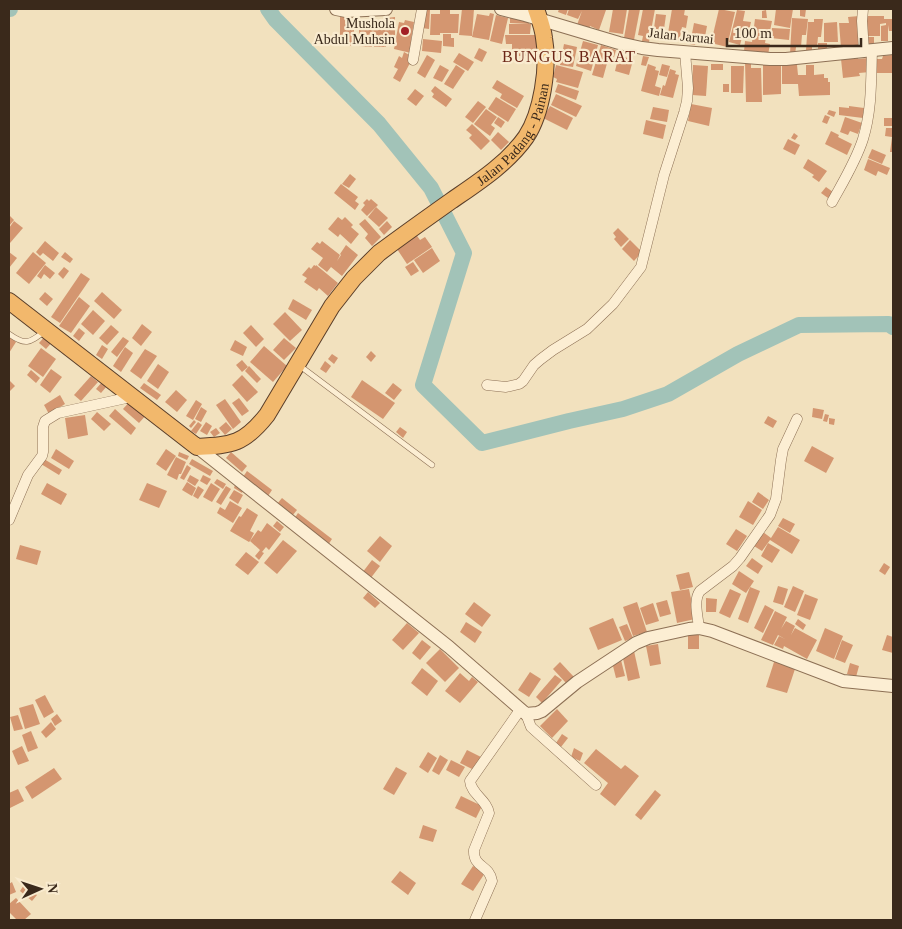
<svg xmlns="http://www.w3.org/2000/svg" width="902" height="929" viewBox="0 0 902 929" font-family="'Times New Roman',serif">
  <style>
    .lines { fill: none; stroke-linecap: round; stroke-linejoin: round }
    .river { stroke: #a2c3b8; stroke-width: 16 }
    .building { fill: #d49670 }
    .service-casing { stroke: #8d7055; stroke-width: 6 }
    .minor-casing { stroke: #8d7055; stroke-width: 11 }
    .tertiary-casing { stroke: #8d7055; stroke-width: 14 }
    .trunk-casing { stroke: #5a3e2a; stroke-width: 18 }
    .service { stroke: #fceed3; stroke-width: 5 }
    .minor { stroke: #fceed3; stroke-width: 10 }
    .tertiary { stroke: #fceed3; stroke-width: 12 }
    .trunk { stroke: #f2b86c; stroke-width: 16 }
    .poi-dot { fill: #a21f25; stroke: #f9ebcf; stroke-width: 2 }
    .labels { text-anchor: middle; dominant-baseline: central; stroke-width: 4.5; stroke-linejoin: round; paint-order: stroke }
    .poi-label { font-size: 14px; fill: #3a291b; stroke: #f9ebcf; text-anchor: end }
    .street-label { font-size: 14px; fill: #3a291b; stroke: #f9ebcf }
    .quarter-label { font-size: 16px; letter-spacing: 1px; fill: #6b2516; stroke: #f9ebcf }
  </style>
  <rect width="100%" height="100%" fill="#f2e1be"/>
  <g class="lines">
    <g class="river">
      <polyline points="9,9 10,9"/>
      <polyline points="268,9 275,19 379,124 431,188 464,253 423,385 482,443 569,421 623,409 668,394 738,354 799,325 889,324 893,327"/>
    </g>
  </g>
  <g class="building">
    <polygon points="462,9 474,9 472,36 459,35"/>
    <polygon points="559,9 568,9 566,15 558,12"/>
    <polygon points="569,9 602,9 606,10 599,30 590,26 589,29 577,25 582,11 578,19 567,15"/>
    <polygon points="613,9 627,9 623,34 609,32"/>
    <polygon points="629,9 640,9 634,40 624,38"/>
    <polygon points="643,9 655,9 649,42 642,41 643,36 638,35"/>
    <polygon points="672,9 685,9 684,15 688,16 686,28 682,27 679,41 667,39"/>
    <polygon points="719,9 735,12 727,47 711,43"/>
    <polygon points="776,9 793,9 790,28 774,25"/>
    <polygon points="800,9 806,9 805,17 800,16"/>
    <polygon points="423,10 430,10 429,29 422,28"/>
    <polygon points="440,10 450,10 450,14 459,14 458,33 440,33 440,35 430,35 431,14 440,14"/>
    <polygon points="737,10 745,11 743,21 751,22 749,31 744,30 740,45 729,42"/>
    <polygon points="766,10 767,18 762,18 762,11"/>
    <polygon points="490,13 494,14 489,40 472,37 477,14 489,16"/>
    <polygon points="656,14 666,15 663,36 653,35"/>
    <polygon points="340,15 345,16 345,24 354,24 354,46 340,45"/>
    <polygon points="496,15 508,18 502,44 490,41"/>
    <polygon points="859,16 861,47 841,48 839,23 849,23 848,17"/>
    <polygon points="864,16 884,16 884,19 893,19 893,31 889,31 888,25 888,41 881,41 881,26 886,25 886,23 880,24 880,36 864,36"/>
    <polygon points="395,17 395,35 386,35 386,47 374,47 373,26 378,26 378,22 386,22 386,18"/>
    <polygon points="510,18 529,18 529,24 510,23"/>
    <polygon points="792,18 808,19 806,35 802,35 801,47 796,47 795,55 790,54"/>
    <polygon points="755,19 772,21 770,31 767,31 765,43 770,44 768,55 744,51 745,41 752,42"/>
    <polygon points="814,19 823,19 821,37 818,37 817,47 812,47 812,51 806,50 808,22 814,22"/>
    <polygon points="405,20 414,22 411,40 413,40 411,53 394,49 399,22 404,23"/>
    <polygon points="837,22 838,42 824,42 824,23"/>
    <polygon points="694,23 707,26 704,42 696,41 695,45 690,44"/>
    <polygon points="509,24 531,24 530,34 509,34"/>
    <polygon points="364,26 373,26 372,47 359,46 359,30 363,30"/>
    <polygon points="772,28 790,29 789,40 771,38"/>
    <polygon points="443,34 451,34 451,38 454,38 454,47 443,46"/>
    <polygon points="505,35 537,35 536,56 512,56 512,44 506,44"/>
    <polygon points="864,37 874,37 874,46 864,45"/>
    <polygon points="423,39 442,41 441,53 422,51"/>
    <polygon points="583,41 598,45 591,71 576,66"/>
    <rect x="818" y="43" width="9" height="10"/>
    <polygon points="564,44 577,47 573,67 560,65"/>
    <polygon points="601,45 616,50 614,57 609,56 603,78 592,75"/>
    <polygon points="479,48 487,52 482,62 474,58"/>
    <polygon points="404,52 411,56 408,62 410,63 400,82 393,78 398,69 394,67 399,56 402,58"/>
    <polygon points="459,53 474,62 468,71 453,62"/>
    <polygon points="427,55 435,60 425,78 417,73"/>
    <polygon points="619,55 633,60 629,75 615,71"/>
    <polygon points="892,55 892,73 875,73 875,59 882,59 883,56"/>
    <polygon points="643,56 649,57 646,66 641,65"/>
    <polygon points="858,58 858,59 868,58 870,72 859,73 860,76 843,78 841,59"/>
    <polygon points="745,61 751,61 751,68 761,68 762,102 746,102"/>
    <polygon points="648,64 656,67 655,70 659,71 655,86 661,88 659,96 641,91"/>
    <polygon points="662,64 670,66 667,77 659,75"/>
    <rect x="711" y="64" width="12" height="6"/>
    <polygon points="440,65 449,70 442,82 433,78"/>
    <polygon points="456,65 465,71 453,89 444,84"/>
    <polygon points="556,65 583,72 578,88 556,82 557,79 553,77"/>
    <polygon points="693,65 708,66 706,96 692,95"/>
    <polygon points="763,65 781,65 781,94 763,95"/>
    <polygon points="782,65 797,65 798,75 806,75 806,65 814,65 814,75 824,74 824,78 828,78 828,82 830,82 830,95 799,96 798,84 782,84"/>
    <polygon points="731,66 744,66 743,93 731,93"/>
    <polygon points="670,69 676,71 675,74 679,75 673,98 660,95 663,85 665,86"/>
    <polygon points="497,80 524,96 517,108 500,98 502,94 492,88"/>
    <polygon points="558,84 579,91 576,100 555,92"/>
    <rect x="723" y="84" width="6" height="8"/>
    <polygon points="435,86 452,99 446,107 432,97 434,94 431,91"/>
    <polygon points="415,89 424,96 416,106 407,99"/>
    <polygon points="556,94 582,106 576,117 551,105"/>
    <polygon points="496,97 516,109 508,122 488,109"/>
    <polygon points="478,101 486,107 473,123 465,117"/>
    <polygon points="691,104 712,108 709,126 688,121"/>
    <polygon points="550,106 573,118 567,130 543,118"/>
    <polygon points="849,106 864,108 863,118 839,115 839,107 849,108"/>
    <polygon points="653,107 669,110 667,122 650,119"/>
    <polygon points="486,109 497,117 491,125 495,128 490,136 474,124"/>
    <polygon points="829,110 836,112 834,117 827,114"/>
    <polygon points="825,115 830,117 827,124 822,122"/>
    <polygon points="498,117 505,122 501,128 494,123"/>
    <polygon points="845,117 862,123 858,134 850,131 848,135 840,132"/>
    <rect x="884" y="118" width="9" height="8"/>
    <polygon points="646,120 666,125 663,139 643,134"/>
    <polygon points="472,124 490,141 481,150 469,138 472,135 466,130"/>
    <polygon points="886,128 893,128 893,152 890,152 892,137 885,136"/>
    <polygon points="831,131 839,135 838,137 852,144 847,155 825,144"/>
    <polygon points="498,132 509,142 501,150 491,140"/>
    <polygon points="794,133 798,136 795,140 791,138"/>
    <polygon points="788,139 800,145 795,155 783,149"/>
    <polygon points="872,149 886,155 882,164 868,158"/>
    <polygon points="808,159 827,171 819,182 812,177 814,175 803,168"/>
    <polygon points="868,159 890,168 887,175 878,171 876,176 864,170"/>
    <polygon points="350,174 356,179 349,188 342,184"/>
    <polygon points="341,184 358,197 355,201 359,204 355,210 334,193"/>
    <polygon points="826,187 833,192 828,198 821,193"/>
    <polygon points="367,199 369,201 371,199 378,205 367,216 361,210 365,205 363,203"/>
    <polygon points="376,207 388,218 379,227 368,217"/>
    <polygon points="9,215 14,220 9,226"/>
    <polygon points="338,217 342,220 345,217 353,225 351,227 359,234 351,244 340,234 338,237 328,229"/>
    <polygon points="365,219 381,237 372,246 365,238 368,234 359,224"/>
    <polygon points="14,221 23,228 10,243 9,242 9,228"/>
    <polygon points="387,221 392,227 384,235 379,229"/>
    <polygon points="618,228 629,239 621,247 614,239 616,237 613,233"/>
    <polygon points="415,233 420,240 425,237 432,247 407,264 395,246"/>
    <polygon points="630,240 642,252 634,261 622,249"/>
    <polygon points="45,241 59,253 53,261 43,253 40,256 36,252"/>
    <polygon points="322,241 340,255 337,261 341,255 340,254 346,245 358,255 342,276 331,267 327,272 318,265 323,258 311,249 317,242 320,244"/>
    <polygon points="432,248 440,261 423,273 414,260"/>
    <polygon points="9,252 17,258 9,268"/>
    <polygon points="33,252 46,263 29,284 16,273"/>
    <polygon points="65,252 73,259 70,263 61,257"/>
    <polygon points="413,262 419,271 411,276 405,267"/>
    <polygon points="45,265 55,273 50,279 44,274 41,279 37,276"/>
    <polygon points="314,265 316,266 316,265 338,283 328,296 319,288 317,291 304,282 307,278 302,275 309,267 311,269"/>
    <polygon points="64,267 69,271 63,279 58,274"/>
    <polygon points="81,273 90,279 60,323 51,317"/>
    <polygon points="45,292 53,299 47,306 39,299"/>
    <polygon points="102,292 122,310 114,319 94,301"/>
    <polygon points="79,297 90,306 71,333 59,326"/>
    <polygon points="293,299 312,310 306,320 288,309"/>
    <polygon points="93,310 105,321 93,335 81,324"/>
    <polygon points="285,312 302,330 290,341 273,324"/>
    <polygon points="142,324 152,332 141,346 132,338"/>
    <polygon points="111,325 119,332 107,345 99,338"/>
    <polygon points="251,325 264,339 256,347 243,333"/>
    <polygon points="79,328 85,333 79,341 73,336"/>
    <polygon points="46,335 53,341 46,349 39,343"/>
    <polygon points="9,336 16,342 9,353"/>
    <polygon points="123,337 129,341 117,357 111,352"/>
    <polygon points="284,338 296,348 284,360 273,350"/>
    <polygon points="235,340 247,347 243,356 230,350"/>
    <polygon points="102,345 108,349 102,359 96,355"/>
    <polygon points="264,346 287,366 273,382 250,362"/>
    <polygon points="125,347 133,353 121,372 113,366"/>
    <polygon points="41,348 56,359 43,377 28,366"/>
    <polygon points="145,349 157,356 141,379 130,371"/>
    <polygon points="371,351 376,356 371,362 366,357"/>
    <polygon points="332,354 338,358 334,364 328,359"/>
    <polygon points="242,360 248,367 242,372 236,365"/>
    <polygon points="325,361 331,366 326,373 320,369"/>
    <polygon points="158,364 169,372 158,389 147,381"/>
    <polygon points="249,366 261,379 257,383 245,371"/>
    <polygon points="51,369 62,377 50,393 40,385"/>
    <polygon points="31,370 40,378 36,383 27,375"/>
    <polygon points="242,375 258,392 247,402 232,385"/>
    <polygon points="91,376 98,382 81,401 74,395"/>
    <polygon points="9,380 15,386 9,392"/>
    <polygon points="362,380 395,403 383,419 351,397"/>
    <polygon points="102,382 107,386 101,393 96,389"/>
    <polygon points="144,383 161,395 157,400 140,388"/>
    <polygon points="393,383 402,390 394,400 385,393"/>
    <polygon points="176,390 187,400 177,412 165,402"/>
    <polygon points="60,395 65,404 49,414 44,405"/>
    <polygon points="239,398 249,411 242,416 232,403"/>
    <polygon points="225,399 241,422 233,429 216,405"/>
    <polygon points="131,400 147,414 139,423 123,409"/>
    <polygon points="196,400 202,404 193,420 186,416"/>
    <polygon points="201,407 207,411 201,422 195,419"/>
    <polygon points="813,408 824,410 822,419 812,417"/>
    <polygon points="115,409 136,428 131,435 109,416"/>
    <polygon points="97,412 111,424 104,431 91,419"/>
    <polygon points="825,414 829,415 827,422 823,421"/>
    <polygon points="85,415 88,435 68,439 65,418"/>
    <polygon points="768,416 777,421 773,428 764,423"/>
    <polygon points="829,418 835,419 834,425 829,424"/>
    <polygon points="194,420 196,422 191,428 189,426"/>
    <polygon points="198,422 202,425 196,434 191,431"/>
    <polygon points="206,422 212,426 207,435 200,431"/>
    <polygon points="226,422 232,429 225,435 219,428"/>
    <polygon points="400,427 407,432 403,438 396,432"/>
    <polygon points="216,428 220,433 214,437 210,432"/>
    <polygon points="812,446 834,458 826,473 804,461"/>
    <polygon points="56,449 74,461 69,469 51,458"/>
    <polygon points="166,449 176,456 166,471 156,464"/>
    <polygon points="179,452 189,456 187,460 178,456"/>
    <polygon points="231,452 247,466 242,472 226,458"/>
    <polygon points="176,457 186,462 181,474 179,474 177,480 167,475"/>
    <polygon points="44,459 62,470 59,475 41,464"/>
    <polygon points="192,459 213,471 210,476 189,464"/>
    <polygon points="187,465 191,468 184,480 180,478"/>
    <polygon points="247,471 272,490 268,496 243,477"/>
    <polygon points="190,475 199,480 195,486 187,481"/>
    <polygon points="203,475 211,479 207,485 200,481"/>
    <polygon points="217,479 226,484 223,489 214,483"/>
    <polygon points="187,482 196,488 192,496 182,490"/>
    <polygon points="47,483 67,494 61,505 41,494"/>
    <polygon points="147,483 167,491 159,508 139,500"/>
    <polygon points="211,483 220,489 212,502 203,497"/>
    <polygon points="235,485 243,490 242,493 234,488"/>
    <polygon points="198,486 204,490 198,499 193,496"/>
    <polygon points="226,486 231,489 221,505 216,502"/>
    <polygon points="234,490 243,495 238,504 229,498"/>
    <polygon points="758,492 769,500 763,509 752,502"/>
    <polygon points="282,498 297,510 292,516 277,504"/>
    <polygon points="230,501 242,508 233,523 217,513 220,507 225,510"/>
    <polygon points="748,501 762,510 753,525 739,517"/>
    <polygon points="247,508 258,515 250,531 254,533 250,541 258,530 261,532 267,523 281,534 269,550 266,547 262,552 264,553 259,560 255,556 260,550 250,541 249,542 230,531 239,516 241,517"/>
    <polygon points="298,513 332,539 328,545 294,519"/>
    <polygon points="783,518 795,524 790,533 778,526"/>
    <polygon points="277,521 284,527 280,532 273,526"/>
    <polygon points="778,527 800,540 792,554 770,540 762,551 754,546 763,532 771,538"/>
    <polygon points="736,529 747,536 737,551 726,544"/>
    <polygon points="380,536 392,546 380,562 367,551"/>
    <polygon points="283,540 297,551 277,574 264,563"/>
    <polygon points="768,543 780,550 772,563 761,556"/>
    <polygon points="20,545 41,551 37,565 16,559"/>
    <polygon points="246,552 259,562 248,575 235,565"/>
    <polygon points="752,558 763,566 758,574 746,566"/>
    <polygon points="372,560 380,566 370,579 362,573"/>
    <polygon points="884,563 890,567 885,575 879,571"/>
    <polygon points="739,571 754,581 746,593 732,584"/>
    <polygon points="689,572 693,587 680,590 676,575"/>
    <polygon points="778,586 788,589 783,605 773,602"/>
    <polygon points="793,586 804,591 795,612 784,607"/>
    <polygon points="750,587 760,591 748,623 738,619"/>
    <polygon points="689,589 695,619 677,623 671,592"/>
    <polygon points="730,589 741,594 730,618 719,613"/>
    <polygon points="368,592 380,603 375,608 363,598"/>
    <polygon points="805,594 818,599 810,620 797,615"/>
    <polygon points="706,598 717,599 716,612 706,612"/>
    <polygon points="667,600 671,614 660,617 656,603"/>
    <polygon points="474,602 491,615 482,627 465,614"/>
    <polygon points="637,602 647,632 633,636 623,607"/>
    <polygon points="653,603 659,621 646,625 640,608"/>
    <polygon points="765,605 774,610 763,633 754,628"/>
    <polygon points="775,611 787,617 781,629 786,621 795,626 791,635 795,628 817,640 807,659 784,646 783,649 774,645 779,636 785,639 778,635 773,645 761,640"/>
    <polygon points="613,618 622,640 598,650 589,628"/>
    <polygon points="798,619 806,625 803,630 795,624"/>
    <polygon points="466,622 482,632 475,643 460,632"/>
    <polygon points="407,623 419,633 403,650 392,640"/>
    <polygon points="627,624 633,638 625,641 619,627"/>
    <polygon points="825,628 843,636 834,659 816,651"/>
    <rect x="688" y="635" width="11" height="14"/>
    <polygon points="887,635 893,637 893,653 882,650"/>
    <polygon points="422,640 431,647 420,660 412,653"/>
    <polygon points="842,640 853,645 845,663 835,659"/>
    <polygon points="658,644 661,664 650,666 646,646"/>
    <polygon points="440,649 459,668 445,682 426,663"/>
    <polygon points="634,651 640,678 628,681 622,654"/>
    <polygon points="775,659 796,666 787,693 766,687"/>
    <polygon points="621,660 625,676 616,678 612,662"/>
    <polygon points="560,662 574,677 567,684 553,669"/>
    <polygon points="850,663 859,666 856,677 847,674"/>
    <polygon points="422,668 438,681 427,696 411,683"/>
    <polygon points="530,672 541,679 529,697 518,690"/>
    <polygon points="460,673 469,681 472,677 478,682 460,703 445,691"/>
    <polygon points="555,675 562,680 542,703 536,697"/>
    <polygon points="45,695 54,712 44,718 35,700"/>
    <polygon points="33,704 40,724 25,729 19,708"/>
    <polygon points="557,709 568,721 552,738 540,726"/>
    <polygon points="57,714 62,721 55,726 51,719"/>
    <polygon points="18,715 23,729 14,731 10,717"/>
    <polygon points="51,722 56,729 46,738 41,732"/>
    <polygon points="31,731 38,748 28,752 22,735"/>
    <polygon points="562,734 568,738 561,747 556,743"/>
    <polygon points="22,746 29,761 18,765 12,751"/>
    <polygon points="574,748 583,753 580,761 571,757"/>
    <polygon points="596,749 621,769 625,765 639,776 615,806 600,794 608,783 584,763"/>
    <polygon points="467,750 483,758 476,771 460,763"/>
    <polygon points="428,752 437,758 428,773 419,767"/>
    <polygon points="440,755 448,760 439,775 432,771"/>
    <polygon points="451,760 465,767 459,777 446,770"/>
    <polygon points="396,767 407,773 394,795 383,789"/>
    <polygon points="54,768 62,779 32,799 25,787"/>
    <polygon points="18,789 24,801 10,808 9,805 9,793"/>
    <polygon points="655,790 661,795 641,820 635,815"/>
    <polygon points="461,796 482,806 476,818 455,808"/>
    <polygon points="423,825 437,830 433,842 419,838"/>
    <polygon points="473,866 485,873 473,891 461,884"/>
    <polygon points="400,871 416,883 408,895 391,882"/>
    <polygon points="12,882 16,892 9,895 9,884"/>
    <polygon points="24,885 37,895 32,901 20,891"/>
    <polygon points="16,898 31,914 24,920 17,920 9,912 9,904"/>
  </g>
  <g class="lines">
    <g class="service-casing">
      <g id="service">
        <path d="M9 334C26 346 29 343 45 331"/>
        <polyline points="300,366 432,465"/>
      </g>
    </g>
    <g class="minor-casing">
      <g id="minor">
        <polyline points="863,9 862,21 864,51"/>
        <polyline points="413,60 422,9"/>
        <path d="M832 202C843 182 856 161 863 139 872 110 871 80 872 50"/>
        <polyline points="487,385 506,387 519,384 523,381 534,365 541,359 553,350 587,329 613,304 641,267 664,175 684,113 687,101 688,88 685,52"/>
        <polyline points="9,520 28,475 42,456 43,452 43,427 45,421 58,413 131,397"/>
        <path d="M699 628C698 617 693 600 700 591L733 566 740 558 770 515 776 499 781 460 783 449 797 419"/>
        <polyline points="526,714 531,727 596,785"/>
        <path d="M475 920 492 881C489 864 473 868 474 850L489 813C487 800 471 794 470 781L520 710"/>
      </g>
    </g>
    <g class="tertiary-casing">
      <g id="tertiary">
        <polyline points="336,9 346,11 386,9"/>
        <polyline points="501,9 525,15 619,43 642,48 658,50 770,59 786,59 893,48"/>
        <polyline points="197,447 449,647 526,714 537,713 542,711 577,682 636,643 648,638 689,629 699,628 712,631 843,681 893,686"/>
      </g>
    </g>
    <g class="trunk-casing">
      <g id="trunk">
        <path id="s1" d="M9 301 197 447C233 445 244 444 267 415L332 306 354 278 379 253C403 235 427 218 451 201 477 183 507 164 526 137 542 113 549 67 544 38 543 28 539 18 536 9"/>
      </g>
    </g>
    <use href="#service" class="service"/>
    <use href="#minor" class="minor"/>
    <use href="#tertiary" class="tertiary"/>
    <use href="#trunk" class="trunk"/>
  </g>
  <circle class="poi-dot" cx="405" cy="31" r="5"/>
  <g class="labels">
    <g class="poi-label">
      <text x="395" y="23">Mushola<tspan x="395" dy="16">Abdul Muhsin</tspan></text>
    </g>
    <g class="street-label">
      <text transform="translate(681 36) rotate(6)">Jalan Jaruai</text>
      <text stroke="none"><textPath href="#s1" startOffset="700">Jalan Padang - Painan</textPath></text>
    </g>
    <g class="quarter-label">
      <text x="569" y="56">BUNGUS BARAT</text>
    </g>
  </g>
  <rect width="902" height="929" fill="none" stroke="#3a291b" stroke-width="20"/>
  <g transform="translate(40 889) rotate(87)" stroke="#f9ebcf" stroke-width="4" paint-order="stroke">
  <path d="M0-4L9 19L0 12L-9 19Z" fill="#3a291b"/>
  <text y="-8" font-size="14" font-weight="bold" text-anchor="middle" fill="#3a291b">N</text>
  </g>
  <path d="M727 38v8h134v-8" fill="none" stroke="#3a291b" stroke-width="2.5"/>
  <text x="734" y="38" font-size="15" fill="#3a291b" stroke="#f9ebcf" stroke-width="4" paint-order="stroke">100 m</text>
</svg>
